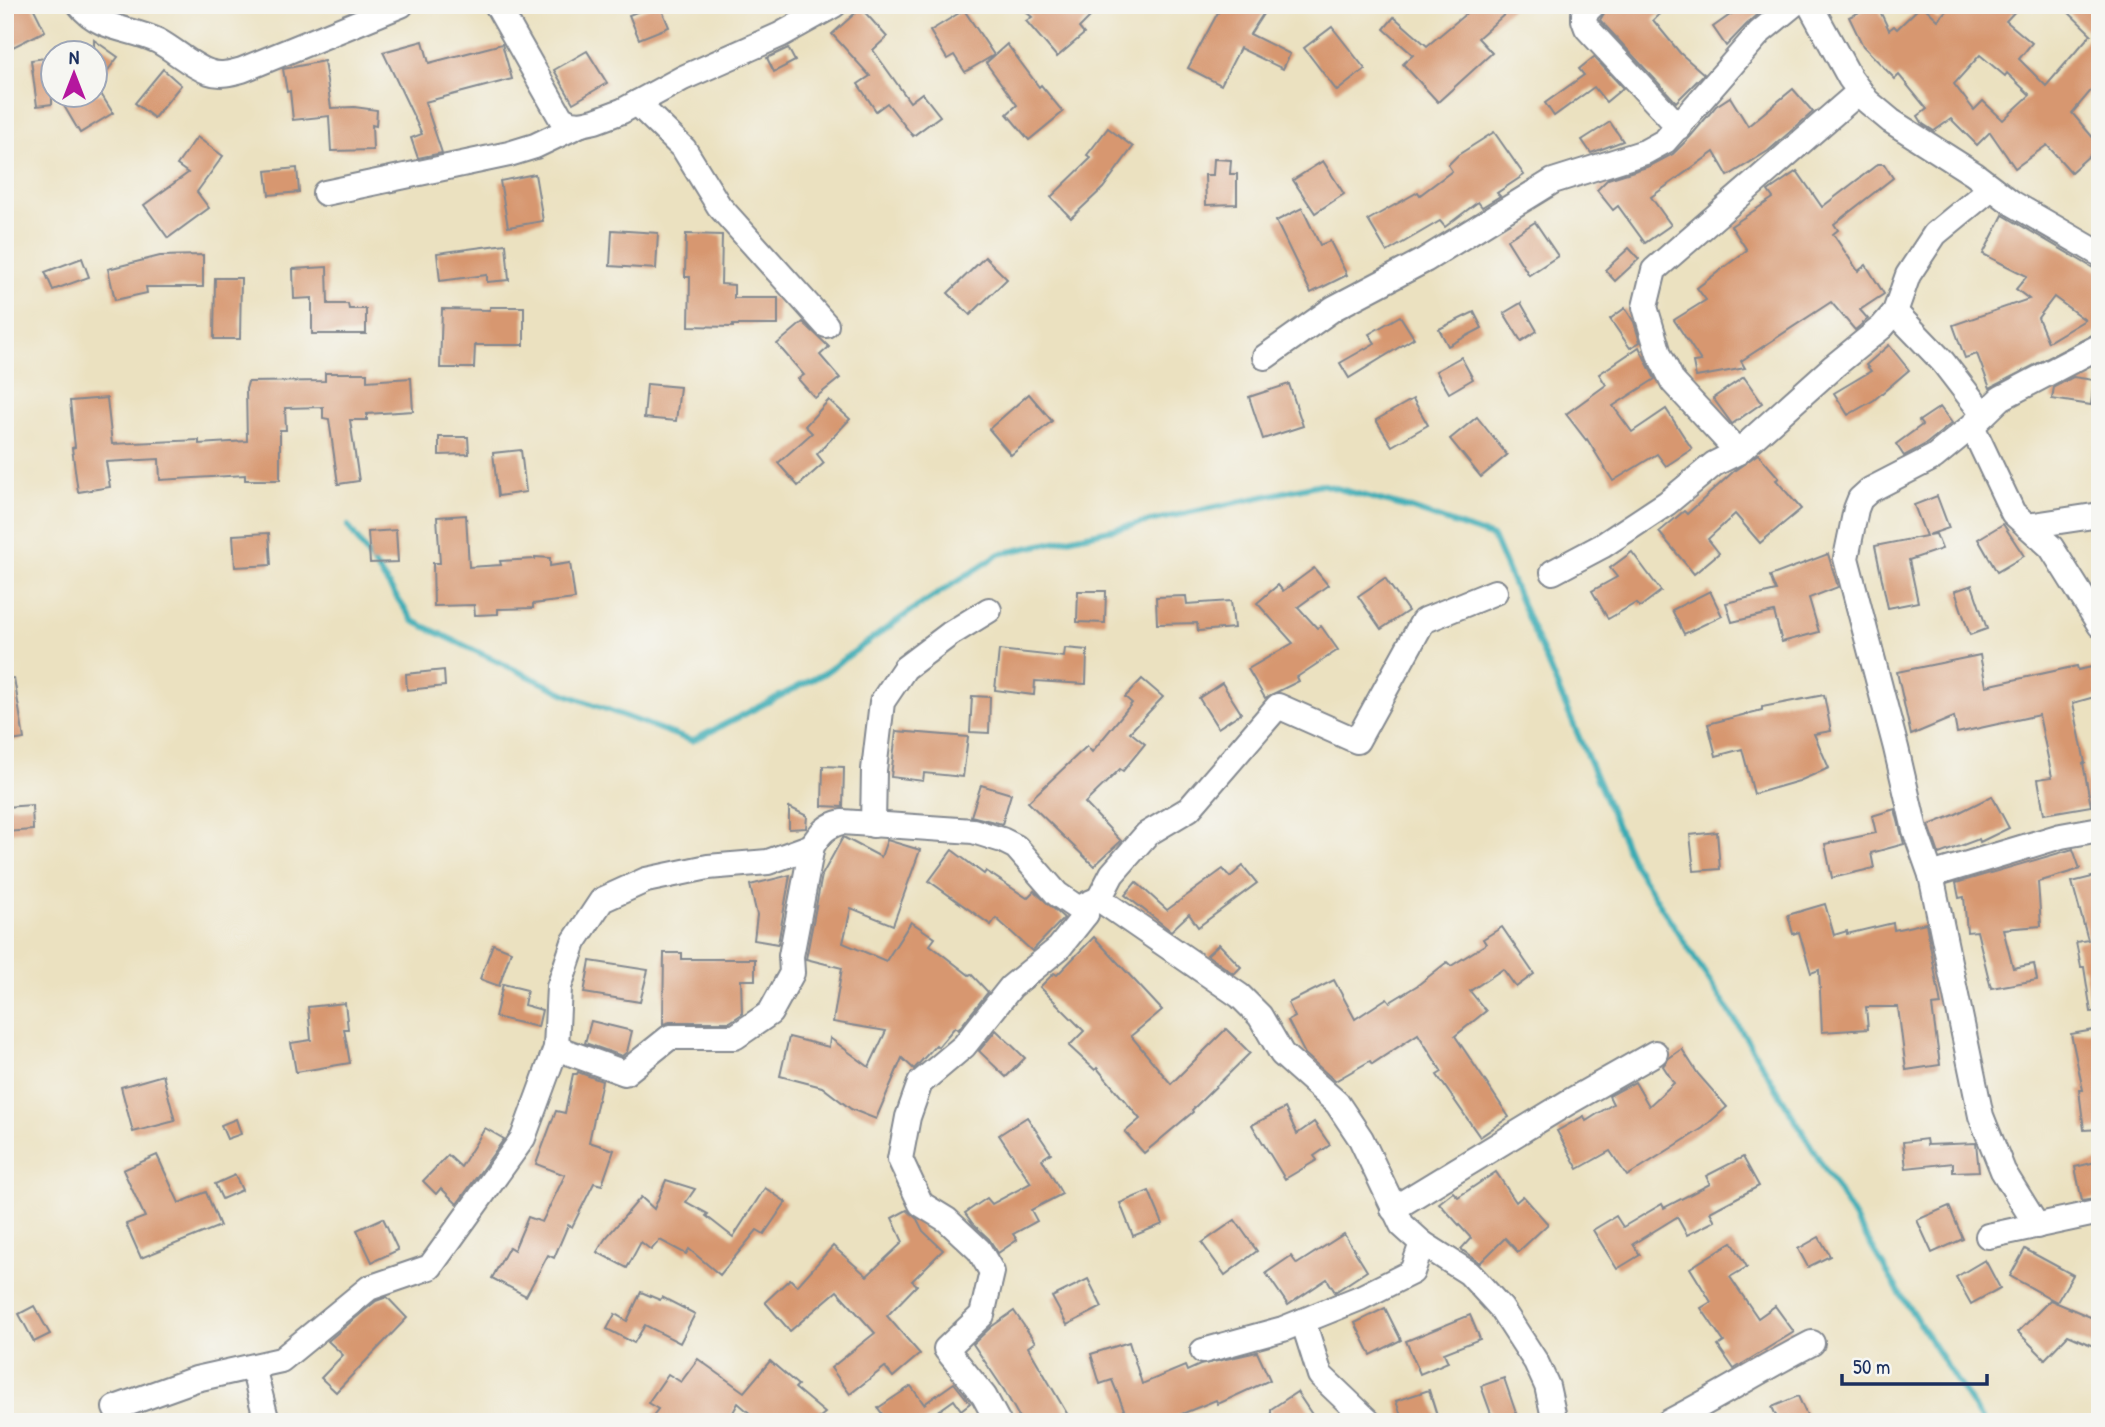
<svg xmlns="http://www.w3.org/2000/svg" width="2105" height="1427" viewBox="0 0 2105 1427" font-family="'Patrick Hand',sans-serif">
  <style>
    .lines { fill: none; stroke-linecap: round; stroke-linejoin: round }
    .stream { stroke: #39abb4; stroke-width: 6 }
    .building { fill: #d7976f; fill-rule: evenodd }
    .minor-casing { stroke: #83888f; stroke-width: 28 }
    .minor { stroke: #fff; stroke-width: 24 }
  </style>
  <rect width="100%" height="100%" fill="#f6f6f2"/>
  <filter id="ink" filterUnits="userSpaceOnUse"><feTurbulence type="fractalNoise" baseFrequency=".0143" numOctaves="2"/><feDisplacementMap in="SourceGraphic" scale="14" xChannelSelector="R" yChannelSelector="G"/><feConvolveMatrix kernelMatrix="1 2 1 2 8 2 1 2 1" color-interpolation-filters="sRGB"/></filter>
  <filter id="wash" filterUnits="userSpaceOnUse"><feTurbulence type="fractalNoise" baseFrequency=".00686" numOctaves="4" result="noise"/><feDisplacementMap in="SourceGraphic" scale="28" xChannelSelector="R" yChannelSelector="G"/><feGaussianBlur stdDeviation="1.57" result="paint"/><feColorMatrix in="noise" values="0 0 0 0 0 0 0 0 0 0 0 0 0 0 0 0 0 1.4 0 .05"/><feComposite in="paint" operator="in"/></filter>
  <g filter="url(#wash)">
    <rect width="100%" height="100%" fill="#ebe1c0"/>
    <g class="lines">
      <polyline class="stream" points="348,526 413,621 568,695 692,741 823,674 911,611 999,554 1321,484 1409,508 1493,537 1633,863 1738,1025 1896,1287 1983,1422"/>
    </g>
    <g id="blocks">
      <g class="building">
        <polygon points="17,5 32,5 45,31 5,51 5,11"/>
        <polygon points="655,5 660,5 669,27 639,39 629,15"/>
        <polygon points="1017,5 1102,5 1079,28 1084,34 1057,57 1026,21 1032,17"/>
        <polygon points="1222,5 1269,5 1250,34 1290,54 1283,69 1240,48 1221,85 1188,68"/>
        <polygon points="1462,5 1515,5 1478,38 1492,53 1438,102 1403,64 1413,55 1384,29 1394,17 1427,46 1468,12"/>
        <polygon points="1609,5 1669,5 1653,20 1680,53 1704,74 1676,102 1600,20"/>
        <polygon points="1744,5 1769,5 1746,25 1726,46 1713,27"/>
        <path d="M1874 5H1877L1889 30 1894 26 1897 29 1922 5 1938 20 1951 5H2021L2006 21 2032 43 2019 59 2046 86 2091 34 2061 5H2092L2100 12V80L2072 113 2100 146 2071 172 2047 145 2015 168 1990 132 1977 145 1951 119 1934 131 1923 124 1918 116 1927 109 1899 75 1895 79 1863 46 1849 17ZM1980 55 2005 76 2007 73 2030 95 2003 120 1983 101 1974 110 1954 84Z"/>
        <polygon points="861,8 887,37 873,50 910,102 922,93 940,116 913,136 887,103 876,111 858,84 870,76 832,34"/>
        <polygon points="964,10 994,55 965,72 954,55 947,59 930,31"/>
        <polygon points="1332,27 1365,69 1337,91 1304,48"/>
        <polygon points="94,40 118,57 94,88"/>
        <polygon points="423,41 429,63 502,44 512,79 425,102 442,153 418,158 411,138 422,134 383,52"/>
        <polygon points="1007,44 1039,87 1041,85 1063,112 1029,140 1007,114 1017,105 986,63"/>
        <polygon points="788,48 795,61 774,72 767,58"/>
        <polygon points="587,51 607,83 573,103 554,70"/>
        <polygon points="52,57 52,104 37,106 31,60"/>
        <polygon points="1594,57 1623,88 1606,102 1594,87 1554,116 1545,103 1584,75 1579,69"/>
        <polygon points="324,61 331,108 354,107 377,110 376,126 372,125 373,150 331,151 329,116 293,120 290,91 287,92 283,69"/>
        <polygon points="163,69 181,85 154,118 135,103"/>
        <polygon points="1793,89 1813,112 1768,151 1728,176 1714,152 1651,197 1671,225 1645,243 1618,206 1613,210 1597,190 1608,179 1650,166 1673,154 1690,137 1716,106 1730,97 1748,126"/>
        <polygon points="57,94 101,94 113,113 80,133"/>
        <polygon points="1610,122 1623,141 1591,153 1582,140"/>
        <polygon points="1108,128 1133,147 1103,188 1071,218 1051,197 1091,158 1087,155"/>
        <polygon points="1494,132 1524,175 1497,193 1500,196 1482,207 1478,202 1445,227 1440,221 1387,252 1368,220 1418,192 1420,195 1452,171 1448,165 1458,155"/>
        <polygon points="197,137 223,156 197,192 209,208 168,238 144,205 188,173 177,165"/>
        <polygon points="1214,159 1231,160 1230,174 1237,174 1237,204 1206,205 1205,175 1213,175"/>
        <polygon points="1323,161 1344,194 1315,213 1293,180"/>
        <polygon points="1878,164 1884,164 1893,178 1834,224 1838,230 1833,234 1858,271 1866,265 1884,294 1860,310 1868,319 1855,330 1831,302 1741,361 1745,368 1696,377 1693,362 1701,361 1674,320 1706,300 1697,288 1747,250 1731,226 1773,198 1768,191 1797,171 1822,207"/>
        <polygon points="297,168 299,192 269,195 266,171"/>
        <polygon points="535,174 543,221 508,227 500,181"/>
        <polygon points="1302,208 1320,245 1330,241 1347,275 1311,293 1276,221"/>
        <path d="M2003 215 2100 272V331L1990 388 1977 354 1965 358 1953 325 2029 299 2016 289 2027 276 1983 254ZM2054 297 2085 320 2048 342 2038 318Z"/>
        <polygon points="1535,222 1558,256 1529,275 1507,240"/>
        <polygon points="612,230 658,233 656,269 610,266"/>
        <polygon points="686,234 722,235 721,284 734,285 734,298 778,298 778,325 733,325 733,327 689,326 690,277 685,277"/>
        <polygon points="506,244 509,280 487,282 487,275 440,281 437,253"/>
        <polygon points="1629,248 1639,259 1615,281 1605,270"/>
        <polygon points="203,255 203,287 146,287 147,293 115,300 108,269 160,256"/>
        <polygon points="985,257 1007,279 970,315 948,293"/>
        <polygon points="82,258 89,277 53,290 45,272"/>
        <polygon points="327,267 328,304 348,304 349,309 366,309 366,334 312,334 312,298 294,299 293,269"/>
        <polygon points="215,278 241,278 240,339 214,339"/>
        <polygon points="1521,303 1537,331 1521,341 1504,313"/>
        <polygon points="490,307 524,307 524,345 475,345 474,368 440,368 442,309 490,310"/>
        <polygon points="1625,308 1634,322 1640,342 1630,348 1610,319"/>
        <polygon points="1474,312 1482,328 1448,346 1439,329"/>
        <polygon points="1400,316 1414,338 1349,378 1340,363 1375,343 1369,334"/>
        <polygon points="803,322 829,347 820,355 840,378 815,398 798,379 804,375 777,344"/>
        <polygon points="1889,345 1909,370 1874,400 1848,415 1834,393 1871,371 1866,365"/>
        <polygon points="1639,347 1655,379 1613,406 1632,432 1666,409 1692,449 1666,466 1657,454 1613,481 1587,439 1586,440 1566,414 1606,385 1599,374"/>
        <polygon points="1461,357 1473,379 1449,393 1436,371"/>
        <polygon points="325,373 367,373 367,381 411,378 413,411 367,414 367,420 350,420 359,481 338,484 329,419 323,418 323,407 285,408 286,430 280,430 280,480 245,480 245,475 160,480 159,459 106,462 110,487 78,492 72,448 75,447 70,401 107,398 112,444 199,440 199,444 247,441 246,389 248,382 325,381"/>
        <polygon points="1744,377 1762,403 1732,424 1713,398"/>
        <polygon points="2073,377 2094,380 2091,405 2052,399 2054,387"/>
        <polygon points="647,384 680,387 676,421 644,418"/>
        <polygon points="1289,384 1303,426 1263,439 1249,397"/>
        <polygon points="1029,394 1052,421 1011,455 989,429"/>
        <polygon points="1413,399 1428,425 1392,446 1376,420"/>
        <polygon points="829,400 850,419 817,454 824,463 798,486 778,463 812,433 805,426"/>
        <polygon points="1940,407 1952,423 1926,444 1904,456 1896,444 1922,425 1919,421"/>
        <polygon points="1477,417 1507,455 1481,477 1450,439"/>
        <polygon points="439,437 468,437 469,454 439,455"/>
        <polygon points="521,450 526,492 498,496 493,453"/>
        <polygon points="1758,454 1779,478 1776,480 1801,509 1760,543 1735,514 1708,539 1719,553 1694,574 1659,532 1684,511 1687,514 1734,471"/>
        <polygon points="1937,496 1949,528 1928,535 1936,534 1942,549 1909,560 1918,602 1888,608 1875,546 1926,536 1914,505"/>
        <polygon points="466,515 469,567 501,565 500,561 535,559 535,557 550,558 550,566 570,563 575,599 533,604 533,608 498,609 498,614 475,615 474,605 434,606 433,563 440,563 437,517"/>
        <polygon points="2003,524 2024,556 1997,572 1978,539"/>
        <polygon points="396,530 398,562 370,563 368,532"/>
        <polygon points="269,533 271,565 235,567 233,535"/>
        <polygon points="1632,552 1661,591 1640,607 1636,603 1608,619 1592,591 1617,577 1610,568"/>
        <polygon points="1828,554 1838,587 1809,598 1819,632 1782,642 1774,612 1732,622 1726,603 1776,591 1770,576"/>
        <polygon points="1314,568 1328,585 1298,607 1317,628 1321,626 1338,650 1297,677 1299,681 1265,698 1248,669 1293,643 1257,603 1278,585 1283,591"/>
        <polygon points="1385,578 1408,611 1381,629 1358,596"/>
        <polygon points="1972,585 1987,629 1970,635 1955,591"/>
        <polygon points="1078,591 1106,591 1105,623 1077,622"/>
        <polygon points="1710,591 1722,616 1684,634 1672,610"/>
        <polygon points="1186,596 1187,604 1231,601 1234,628 1198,631 1197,623 1157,624 1156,597"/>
        <polygon points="1065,648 1087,650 1086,684 1035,681 1034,695 995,690 999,650 1064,657"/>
        <polygon points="1980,655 1986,686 2077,666 2078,670 2092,667 2098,696 2073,703 2085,763 2083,763 2091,806 2044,814 2038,779 2052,777 2039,715 1957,733 1954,717 1911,735 1897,672"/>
        <polygon points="444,670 445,686 407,690 406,674"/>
        <polygon points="14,678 24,739 5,742 5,679"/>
        <polygon points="1142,679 1163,697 1130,732 1145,744 1123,771 1120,769 1085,803 1121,841 1094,866 1028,802 1087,746 1092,752 1132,703 1125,697"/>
        <polygon points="1222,683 1241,713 1218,728 1199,698"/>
        <polygon points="1824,695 1831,731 1814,734 1829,768 1799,781 1754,794 1742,749 1716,756 1708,724 1762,710 1762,707"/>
        <polygon points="972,696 990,697 989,733 970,732"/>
        <polygon points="896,731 968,737 963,777 924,773 923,781 891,777"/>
        <polygon points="823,766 844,767 843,807 822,806"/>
        <polygon points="981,785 1011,794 1002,824 971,816"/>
        <polygon points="1992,796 2009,828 1980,842 1979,839 1939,854 1929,825 1954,815"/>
        <polygon points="32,805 33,830 5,832 5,807"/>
        <polygon points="789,807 807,816 806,828 789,829"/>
        <polygon points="1895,809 1904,844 1871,853 1874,868 1832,878 1825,844 1876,833 1872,816"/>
        <polygon points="1717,832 1720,869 1694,871 1690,835"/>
        <polygon points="843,837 881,857 887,840 920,850 893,925 851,908 843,943 886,961 911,922 935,938 930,945 969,975 971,974 988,992 958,1030 955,1027 938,1047 936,1045 914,1069 902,1058 876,1119 851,1109 822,1087 780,1076 789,1037 829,1047 830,1038 869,1067 886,1031 833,1022 842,968 806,959 822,875"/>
        <polygon points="2073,849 2080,869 2038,882 2041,926 2003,929 2013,968 2034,964 2037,980 1991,988 1977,931 1967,932 1964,897 1959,898 1956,883"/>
        <polygon points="952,850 984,874 986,871 1027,898 1034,891 1064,918 1032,951 996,918 991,925 929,881"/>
        <polygon points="1243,866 1257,883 1198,927 1189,914 1171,931 1125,895 1136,882 1167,910 1223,869 1230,877"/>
        <polygon points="790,875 778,944 754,940 757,915 750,885"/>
        <polygon points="2100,875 2100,1011 2091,1012 2084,967 2081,967 2076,942 2088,940 2072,882"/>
        <polygon points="1825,904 1834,935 1847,931 1847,934 1893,923 1894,930 1926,923 1941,1005 1932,1006 1940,1065 1906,1070 1898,1007 1866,1007 1868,1029 1822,1032 1819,970 1811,973 1799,932 1793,934 1788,915"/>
        <polygon points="1502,927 1534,974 1516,987 1503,969 1470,991 1486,1011 1455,1036 1509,1117 1480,1137 1437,1075 1442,1072 1418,1034 1372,1064 1370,1061 1335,1081 1305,1054 1288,1021 1295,1017 1288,1003 1334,980 1355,1019 1387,998 1390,1002 1418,985 1447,962 1451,966 1486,944 1483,939"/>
        <polygon points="1094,937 1162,1010 1131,1036 1171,1084 1226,1029 1250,1053 1192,1110 1193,1112 1144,1153 1125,1132 1140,1119 1097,1068 1095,1070 1069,1046 1084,1031 1040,987 1054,973 1057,975"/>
        <polygon points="493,944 511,951 499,986 480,979"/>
        <polygon points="1219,944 1241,967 1234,974 1207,955"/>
        <polygon points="664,953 682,953 682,959 755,959 755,980 741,980 742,1014 730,1022 670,1022 663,1024"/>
        <polygon points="590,961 648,970 640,1002 584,993"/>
        <polygon points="503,984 527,990 524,1005 542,1010 538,1027 495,1017"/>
        <polygon points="345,1003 348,1029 344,1029 350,1063 296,1072 291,1043 311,1040 308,1007"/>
        <polygon points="591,1021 632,1031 627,1052 622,1056 585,1043"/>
        <polygon points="996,1030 1025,1058 1006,1077 979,1051"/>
        <polygon points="2094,1030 2098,1044 2100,1044 2100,1129 2084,1130 2079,1090 2083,1090 2071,1034"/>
        <polygon points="1682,1049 1698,1074 1727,1107 1703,1128 1627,1176 1610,1151 1578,1169 1557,1131 1584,1116 1586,1121 1613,1104 1609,1096 1635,1082 1649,1106 1674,1083 1663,1066 1669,1058"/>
        <polygon points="578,1072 602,1081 589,1142 614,1150 602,1185 594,1183 572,1227 568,1225 554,1258 548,1255 526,1296 492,1278 509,1247 514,1250 528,1217 542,1222 565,1175 536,1164 556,1111 565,1113 573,1074 577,1074"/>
        <polygon points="163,1075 175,1121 133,1132 121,1087"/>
        <polygon points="1285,1108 1297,1134 1314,1122 1330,1145 1314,1156 1317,1160 1285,1179 1252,1125"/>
        <polygon points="1027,1117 1051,1153 1042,1159 1062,1194 1031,1210 1037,1221 1013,1234 1017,1240 998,1253 989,1239 973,1224 965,1213 987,1198 992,1204 1031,1183 999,1135"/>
        <polygon points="236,1119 241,1134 227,1139 221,1125"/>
        <polygon points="485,1128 504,1139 457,1204 441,1188 436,1194 423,1181 448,1155 461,1167"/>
        <polygon points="1926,1139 1927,1145 1976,1143 1979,1171 1953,1172 1953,1163 1906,1168 1903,1142"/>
        <polygon points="157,1155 179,1203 206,1192 220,1226 141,1258 126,1224 145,1217 123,1170"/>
        <polygon points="1743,1157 1759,1186 1710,1212 1715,1221 1687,1235 1677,1217 1633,1244 1640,1255 1617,1269 1593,1230 1616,1216 1623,1227 1662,1204 1664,1208 1710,1184 1706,1176"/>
        <polygon points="2100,1161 2100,1198 2082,1201 2075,1167"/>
        <polygon points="1496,1172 1516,1202 1523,1196 1548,1224 1518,1252 1505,1238 1480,1263 1461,1249 1471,1238 1439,1203 1453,1192 1458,1197"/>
        <polygon points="235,1175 242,1190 222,1199 215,1184"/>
        <polygon points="666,1180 695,1189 686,1202 708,1214 706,1216 733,1237 765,1188 786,1202 764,1234 757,1230 720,1275 689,1249 686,1254 660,1240 651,1250 641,1242 627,1268 597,1252 605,1239 641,1197 654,1209"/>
        <polygon points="1149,1191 1163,1224 1133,1236 1120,1203"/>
        <polygon points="1949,1206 1963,1239 1932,1253 1917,1220"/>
        <polygon points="907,1210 917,1219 923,1231 943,1250 912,1281 917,1285 887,1316 920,1354 893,1377 885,1367 850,1394 831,1368 875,1333 837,1291 790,1331 765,1302 790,1279 797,1286 833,1246 867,1276 903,1242 892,1218"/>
        <polygon points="383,1218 398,1250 372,1262 357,1230"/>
        <polygon points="1235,1220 1257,1251 1225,1275 1202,1243"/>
        <polygon points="1344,1234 1367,1271 1335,1292 1327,1279 1288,1305 1266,1273 1291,1256 1297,1264"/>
        <polygon points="1819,1237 1830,1256 1808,1267 1798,1249"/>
        <polygon points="1732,1242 1747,1267 1730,1277 1758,1318 1775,1306 1794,1332 1734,1369 1718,1346 1724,1342 1701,1308 1711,1302 1690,1268"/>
        <polygon points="2025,1249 2073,1275 2057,1302 2010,1276"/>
        <polygon points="1985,1260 2000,1288 1971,1304 1956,1277"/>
        <polygon points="1088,1279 1102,1307 1067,1325 1052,1297"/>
        <polygon points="641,1292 660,1300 662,1297 695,1314 680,1343 645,1325 634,1343 607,1329 615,1314 627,1321"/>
        <polygon points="387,1297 407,1318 336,1392 321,1378 343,1355 328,1341 376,1301"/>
        <polygon points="2050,1300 2100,1321 2100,1349 2068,1335 2045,1359 2018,1332"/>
        <polygon points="34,1306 50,1334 34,1342 19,1314"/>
        <polygon points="1385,1308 1401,1340 1371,1355 1355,1323"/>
        <polygon points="1014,1311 1035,1342 1028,1347 1072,1422 1022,1422 1004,1390 973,1344 991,1327"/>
        <polygon points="1470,1315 1480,1339 1444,1353 1448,1362 1420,1374 1406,1341"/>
        <polygon points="1129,1342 1142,1384 1185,1366 1187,1371 1200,1365 1257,1352 1270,1380 1218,1404 1216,1400 1162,1422 1129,1422 1112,1380 1100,1384 1091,1354"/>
        <polygon points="698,1359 744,1392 770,1361 798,1385 795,1388 825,1413 814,1422 760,1422 738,1403 728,1422 648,1422 658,1409 648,1403 668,1374 681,1382"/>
        <polygon points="1504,1378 1519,1422 1494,1422 1481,1386"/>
        <polygon points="954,1383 970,1403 961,1410 954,1400 923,1422 888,1422 878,1408 911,1386 924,1404"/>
        <polygon points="1429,1390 1439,1422 1403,1422 1396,1401"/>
        <polygon points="1297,1392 1317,1422 1275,1422 1271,1415 1271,1409"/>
        <polygon points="1798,1396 1810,1422 1779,1422 1772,1407"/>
      </g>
    </g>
  </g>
  <g filter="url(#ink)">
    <use href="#blocks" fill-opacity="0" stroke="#83888f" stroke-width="2"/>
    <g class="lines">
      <g class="minor-casing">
        <g id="minor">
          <path d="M80 5C99 30 132 28 158 41 175 50 191 66 209 72 220 76 231 73 242 70L401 5"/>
          <polyline points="497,5 561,118 570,123 581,124 595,121 622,111 683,78 780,35 834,5"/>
          <polyline points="1593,5 1584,14 1584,20 1587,28 1679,127"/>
          <polyline points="1810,5 1850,78 1867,101 1891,121 1974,174 2012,203 2100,254"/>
          <polyline points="637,103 684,149 719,206 826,325"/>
          <polyline points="325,193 509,154 535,146 581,124"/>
          <polyline points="1895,312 1943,362 1983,414"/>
          <polyline points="1265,357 1334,308 1425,260 1553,181 1645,152 1665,141 1760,32 1793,5"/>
          <polyline points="1972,426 2013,513 2051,547 2100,625"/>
          <polyline points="1738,452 1673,382 1659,354 1645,307 1654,270 1860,91"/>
          <polyline points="2027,526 2100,515"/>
          <polyline points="1553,572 1602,546 1667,503 1714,464 1738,452 1834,366 1882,327 1895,312 1908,275 1935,234 1991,188"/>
          <polyline points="873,825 874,770 882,702 905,668 950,634 989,610"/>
          <polyline points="1931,875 2061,836 2100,829"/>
          <polyline points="1099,899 1112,874 1147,834 1189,809 1278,706 1357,741 1423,621 1495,592"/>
          <polyline points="556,1048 559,987 574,942 602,900 646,880 708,867 768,862 812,846"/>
          <polyline points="1393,1209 1567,1103 1655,1053"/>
          <polyline points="2037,1226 2003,1171 1981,1116 1931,875 1915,830 1896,748 1846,558 1856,509 1860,499 1870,490 1934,457 1972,426 2001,398 2100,346"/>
          <polyline points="1988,1236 2100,1212"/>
          <polyline points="1303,1321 1320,1375 1369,1422"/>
          <polyline points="1203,1351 1283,1329 1360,1298 1412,1272 1422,1243"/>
          <polyline points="253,1367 267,1422"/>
          <path d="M122 1422 115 1408 196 1379 281 1360 369 1288 430 1267 523 1138 556 1048 625 1073 670 1037H735L770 1013 792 973 791 956 812 846C820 833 827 825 842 822L973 831 1002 840 1016 847 1057 894 1086 914 1087 904 1099 899 1240 996 1260 1016 1282 1054 1337 1103 1361 1139 1402 1225 1422 1243 1469 1273 1501 1308 1536 1362 1547 1386 1555 1422"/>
          <polyline points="998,1422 984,1396 946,1349 982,1315 992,1272 979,1250 947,1220 921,1204 900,1159 908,1117 920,1083 964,1046 1011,987 1059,948 1086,914"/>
          <path d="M1669 1422C1718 1397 1763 1368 1812 1343"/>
        </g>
      </g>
      <use href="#minor" class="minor"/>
    </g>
  </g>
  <rect width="2105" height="1427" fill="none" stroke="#f6f6f2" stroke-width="28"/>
  <g transform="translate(74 74)"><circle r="33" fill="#f6f6f2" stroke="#9ea6b7" stroke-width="2"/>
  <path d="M0-5L12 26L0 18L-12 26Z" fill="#b5179e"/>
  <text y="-10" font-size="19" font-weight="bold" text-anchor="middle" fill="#1b2f5e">N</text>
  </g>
  <path d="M1842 1374v10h145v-10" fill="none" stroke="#1b2f5e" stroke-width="3.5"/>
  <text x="1853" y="1374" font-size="21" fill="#1b2f5e" stroke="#f6f6f2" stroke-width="5" paint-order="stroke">50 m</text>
</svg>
